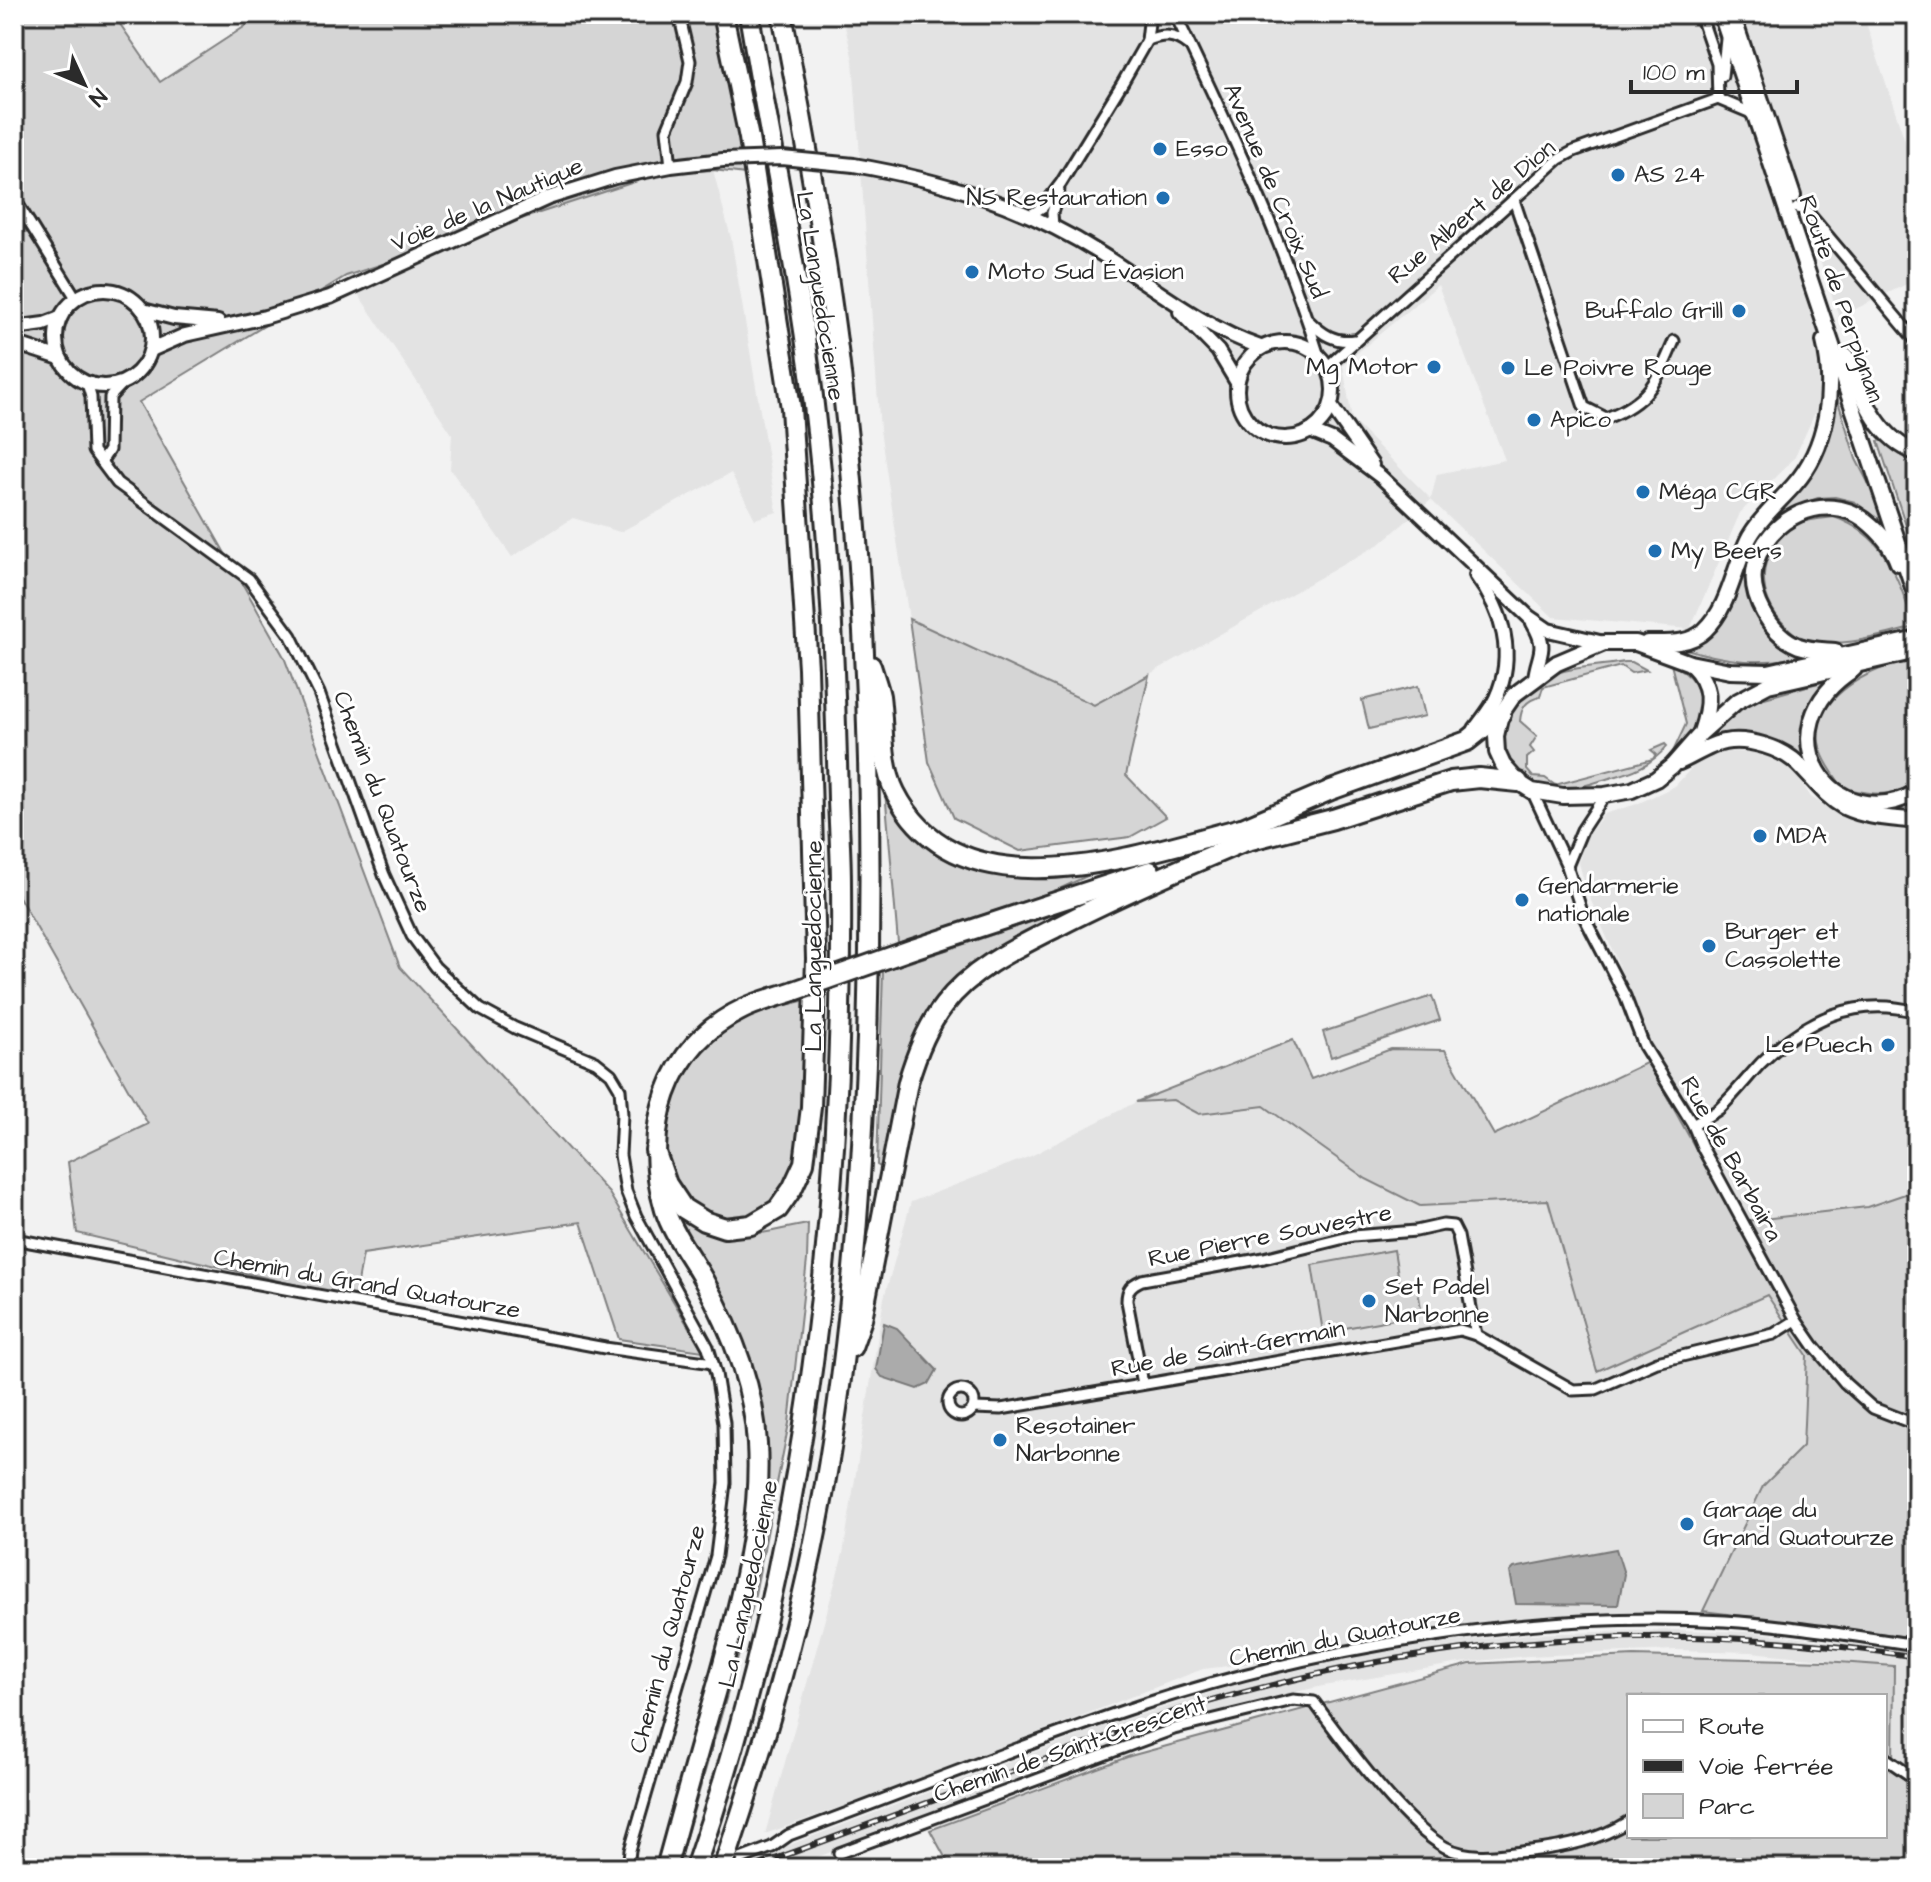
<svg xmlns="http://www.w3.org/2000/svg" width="1931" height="1882" viewBox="0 0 1931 1882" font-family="'Architects Daughter',sans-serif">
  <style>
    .built { fill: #e3e3e3; fill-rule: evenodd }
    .green { fill: #d5d5d5; stroke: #808080; stroke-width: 2; fill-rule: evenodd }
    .water { fill: #ababab; stroke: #787878; stroke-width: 2 }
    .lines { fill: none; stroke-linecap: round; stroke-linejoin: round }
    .minor-casing { stroke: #2b2b2b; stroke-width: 15 }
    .tertiary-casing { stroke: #2b2b2b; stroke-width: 18 }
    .primary-casing { stroke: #2b2b2b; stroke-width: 20 }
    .motorway-casing { stroke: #2b2b2b; stroke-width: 24 }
    .minor { stroke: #fff; stroke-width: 9 }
    .tertiary { stroke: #fff; stroke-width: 12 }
    .primary { stroke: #fff; stroke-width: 14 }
    .motorway { stroke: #fff; stroke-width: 18 }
    .rail-casing { stroke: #2b2b2b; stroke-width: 6 }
    .rail { stroke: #fff; stroke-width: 3; stroke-dasharray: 9; stroke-linecap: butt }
    .tertiary-bridge-casing { stroke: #2b2b2b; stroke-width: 18; stroke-linecap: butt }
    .motorway-bridge-casing { stroke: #2b2b2b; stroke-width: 24; stroke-linecap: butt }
    .tertiary-bridge { stroke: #fff; stroke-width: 12 }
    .motorway-bridge { stroke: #fff; stroke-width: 18 }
    .poi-dot { fill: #1f6fb2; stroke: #fff; stroke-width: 3 }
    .labels { text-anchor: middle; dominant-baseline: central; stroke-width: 6; stroke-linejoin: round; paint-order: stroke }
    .poi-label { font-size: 24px; fill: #2b2b2b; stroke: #fff; text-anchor: start }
    .street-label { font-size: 24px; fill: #2b2b2b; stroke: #fff }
  </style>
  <rect width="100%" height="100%" fill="#f2f2f2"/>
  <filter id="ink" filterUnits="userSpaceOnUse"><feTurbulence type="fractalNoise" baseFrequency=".0125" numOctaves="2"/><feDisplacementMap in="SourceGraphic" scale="16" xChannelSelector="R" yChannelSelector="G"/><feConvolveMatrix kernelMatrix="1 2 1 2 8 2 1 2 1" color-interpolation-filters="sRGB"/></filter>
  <g filter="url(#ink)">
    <g class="built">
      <path d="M842 14H1715L1823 350 1824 393 1795 457 1740 513 1690 629 1553 617 1431 500 1381 543 1095 705 909 619 880 430 853 60ZM1438 285 1505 460 1437 474 1431 499 1352 420 1343 365Z"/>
      <polygon points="1737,14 1863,14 1913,165 1917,166 1917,279 1839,317"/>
      <polygon points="713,170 731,238 777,512 755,519 731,473 620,532 573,518 512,557 450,469 452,434 346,276 662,173"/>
      <polygon points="1723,751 1751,752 1779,759 1798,778 1811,797 1840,816 1917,834 1917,1190 1867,1207 1736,1222 1648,1062 1645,1026 1586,889 1579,863 1584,840 1604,814 1637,804 1675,786 1696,763"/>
      <polygon points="1173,1100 1199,1114 1263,1106 1366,1179 1420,1206 1548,1200 1597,1371 1767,1295 1807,1355 1803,1446 1763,1486 1703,1611 1203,1669 897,1787 765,1834 843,1554 884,1298 911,1202 1031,1156 1136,1102"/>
      <polygon points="1676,1630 1751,1632 1917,1652 1917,1788 1893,1772 1893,1666 1751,1652 1676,1650 1527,1656 1460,1663 1323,1686 1251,1702 1181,1722 1026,1777 789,1868 740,1868 792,1844 1102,1727 1245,1682 1384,1651 1452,1642 1527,1634"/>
    </g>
    <g class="green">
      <polygon points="14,14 113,14 160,82 264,14 732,14 762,176 713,170 662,173 346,276 139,402 284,657 400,967 609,1193 703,1351 619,1339 581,1222 363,1254 355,1299 77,1233 68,1162 148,1124 14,888"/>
      <path d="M1834 388 1856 459 1874 494 1881 516 1877 519 1855 502 1835 497 1818 498 1799 505 1773 523 1748 574 1749 596 1754 614 1765 630 1776 642 1802 656C1760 666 1724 661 1683 648L1700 641 1756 538 1793 493Z"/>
      <polygon points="1884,440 1917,459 1917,529 1909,535 1878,441"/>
      <path d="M1834 517C1888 536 1897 578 1915 627 1881 636 1834 651 1800 637 1795 635 1790 630 1786 626 1755 598 1756 550 1793 526 1805 519 1820 519 1834 517Z"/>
      <polygon points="909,619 1094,705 1149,675 1126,775 1166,817 1130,837 1020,851 954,818 929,762"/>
      <path d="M1917 661V780C1895 800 1869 794 1843 788 1835 776 1825 764 1821 750 1807 710 1848 682 1880 669 1891 664 1905 663 1917 661Z"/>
      <path d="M1625 662H1632L1647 670 1631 673 1621 666 1543 687 1540 697C1526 700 1521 708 1520 721L1537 736 1530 747 1534 752 1527 758V770L1533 777 1545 778 1555 785 1653 759 1656 754 1651 750 1665 744 1667 746C1652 765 1632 772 1610 778 1592 783 1575 790 1557 789 1485 782 1492 706 1547 677 1566 667 1602 666 1625 662Z"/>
      <path d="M1671 664C1717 686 1701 727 1671 756L1686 724Z"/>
      <path d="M1825 681C1803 712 1796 718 1805 757L1752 734 1716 737 1715 732 1743 704Z"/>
      <polygon points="1418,686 1425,716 1369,729 1362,700"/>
      <polygon points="884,779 959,860 1098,871 1057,890 898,943"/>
      <polygon points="1058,913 1060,916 971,972 903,1081 882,1168 877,1165 883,971"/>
      <polygon points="1432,996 1440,1020 1331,1057 1323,1032"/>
      <path d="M806 1000C806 1044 807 1089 801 1133 800 1143 800 1154 796 1163 791 1175 782 1197 772 1205 723 1247 665 1198 665 1143 665 1116 675 1091 690 1069 703 1048 725 1028 748 1018 766 1009 787 1005 806 1000Z"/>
      <polygon points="1293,1040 1311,1079 1391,1049 1445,1050 1494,1135 1648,1062 1736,1222 1867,1207 1917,1190 1917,1638 1703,1611 1763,1486 1803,1446 1807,1355 1767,1295 1597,1371 1548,1200 1420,1206 1366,1179 1264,1106 1199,1114 1173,1100 1136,1102"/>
      <path d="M666 1202C717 1252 744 1235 808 1224L807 1260 789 1423 752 1609 677 1868H671L741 1614 756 1393Z"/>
      <polygon points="1394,1250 1400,1287 1417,1285 1422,1314 1323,1332 1312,1265"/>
      <path d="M1634 1656 1825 1661 1894 1666 1893 1771 1917 1788V1868H951L930 1830 1130 1756 1470 1664ZM1629 1696H1885V1836H1629Z"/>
    </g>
    <g class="water">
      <polygon points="884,1323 897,1328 937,1370 929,1384 918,1389 882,1377 876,1369"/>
      <polygon points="1616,1549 1624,1574 1618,1605 1516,1604 1510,1572 1514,1568"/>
    </g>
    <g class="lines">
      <g class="minor-casing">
        <g id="minor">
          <path d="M1175 14C1228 125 1281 236 1318 353"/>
          <polyline points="1700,14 1717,64 1718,99"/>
          <path d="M1147 40C1164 34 1174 34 1188 45"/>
          <polyline points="1722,76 1726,39"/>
          <polyline points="671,166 667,130 687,82 690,61 679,14"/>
          <polyline points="14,198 76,298"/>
          <path d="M1514 200 1584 407 1606 418C1649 402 1657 381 1674 341"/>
          <polyline points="1797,208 1806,210 1917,342"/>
          <polyline points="1030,215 1043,207 1061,183 1123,82 1147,40 1150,14"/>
          <polyline points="1053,226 1052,213 1059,190"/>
          <path d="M1309 321C1322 334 1335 343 1354 340"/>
          <polyline points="1328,366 1559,159 1574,151 1718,99 1749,112 1755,118"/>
          <polyline points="87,383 91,397 93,451 117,483 249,579 291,636 319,693 384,875 412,936 435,967 480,1009 515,1028 596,1062 611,1074 620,1089 622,1114 620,1155 626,1191 636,1216 708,1347 716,1374 724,1423 725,1483 716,1556 630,1850 628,1868"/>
          <polyline points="101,462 109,450 110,397 125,381"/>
          <polyline points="1532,791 1567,866 1583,915 1625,996 1644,1046 1693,1125 1703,1149 1796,1320 1814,1346 1845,1383 1873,1408 1917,1425"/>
          <polyline points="1567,866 1582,830 1605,795"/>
          <path d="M1693 1125C1701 1120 1711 1115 1719 1109 1734 1095 1747 1078 1761 1063 1805 1020 1855 995 1917 1012"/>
          <polyline points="14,1239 605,1348 713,1363"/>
          <path d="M1143 1384 1127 1301C1127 1289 1131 1285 1142 1280L1264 1258 1353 1236 1416 1231 1443 1225 1453 1226 1458 1236 1476 1335"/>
          <circle cx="961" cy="1403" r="13"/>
          <polyline points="974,1408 1001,1409 1460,1330 1476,1335 1573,1390 1596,1389 1657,1362 1774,1334 1796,1320"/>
          <polyline points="1885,1758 1917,1780"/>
          <path d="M839 1853 1174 1729 1293 1700 1314 1702C1344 1742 1403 1824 1445 1847 1471 1861 1503 1854 1530 1851 1565 1847 1599 1840 1629 1821"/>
          <path d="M725 1865 772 1847 789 1835C906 1792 1022 1744 1141 1705 1322 1646 1535 1610 1725 1621 1789 1625 1854 1636 1917 1645"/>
        </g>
      </g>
      <g class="tertiary-casing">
        <g id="tertiary">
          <path d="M854 165C941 180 1023 205 1098 252 1152 285 1200 326 1260 347"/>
          <circle cx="104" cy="338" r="48"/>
          <polyline points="143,310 174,318 218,322"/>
          <polyline points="1180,312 1218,351 1236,381"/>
          <polyline points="14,328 44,324 60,318"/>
          <circle cx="1285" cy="390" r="48"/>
          <polyline points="14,343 60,358"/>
          <polyline points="151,350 185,335 265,317 330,297 548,198 615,177 671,166 723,160"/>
          <polyline points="1331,406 1372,465"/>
          <polyline points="1310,431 1332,440 1381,477 1529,617 1548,630 1604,643"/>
          <path d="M1533 623C1549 650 1538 653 1535 678"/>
          <path d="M1475 729C1482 719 1491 709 1496 698 1516 655 1503 611 1476 575"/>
        </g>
      </g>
      <g class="primary-casing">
        <g id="primary">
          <polyline points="1721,14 1917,599"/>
          <polyline points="1732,14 1793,196"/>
          <path d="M1846 356C1862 394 1875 437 1917 453"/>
          <polyline points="1917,639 1768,672 1730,671 1690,663 1636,643 1604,643 1557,663 1514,695 1501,714 1496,736 1497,752 1503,765 1518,782 1532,791 1563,796 1605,795 1632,790 1656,779 1672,766 1701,733 1736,702 1768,685 1917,651"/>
          <path d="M1647 643C1667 643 1690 645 1705 630 1730 607 1734 565 1750 536 1761 517 1779 502 1794 485 1827 448 1836 389 1824 341"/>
          <path d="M1835 651C1824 650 1810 650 1799 646 1771 635 1748 596 1755 566 1766 518 1825 490 1865 520 1879 531 1892 546 1898 563"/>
          <path d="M1691 664C1713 686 1710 705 1701 732"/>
          <path d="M1854 669C1759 729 1832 840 1917 792"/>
          <path d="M1679 762C1693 756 1710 744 1724 742 1747 737 1783 748 1799 765 1814 780 1826 797 1844 807 1867 818 1893 818 1917 821"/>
        </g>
      </g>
      <g class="motorway-casing">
        <g id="motorway">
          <path d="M871 666C874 676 878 686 880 696 884 727 881 763 895 792 959 919 1137 855 1241 828"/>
          <polyline points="1233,832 1331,790 1467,741 1501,714"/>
          <polyline points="1239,843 1333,819 1451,781 1479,778 1518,782"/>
          <polyline points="913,949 1150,871"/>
          <polyline points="655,1150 667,1184 683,1208 704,1221 725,1228 751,1225 778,1209 792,1189 804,1163 811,1107 816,959 808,668 791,408 749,138 723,14"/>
          <path d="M852 1347 862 1319 908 1082C916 1055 926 1028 944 1005 972 968 1018 947 1059 926 1121 894 1184 867 1248 840"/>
          <path d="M727 1856C764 1746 796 1636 818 1522 849 1363 861 1200 867 1038 874 817 867 594 841 374 827 254 805 133 782 14"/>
          <path d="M666 1868C682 1810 698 1751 715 1693 737 1613 762 1528 757 1444 754 1385 731 1329 703 1279 691 1257 672 1233 665 1210 641 1131 665 1046 743 1009 759 1001 777 997 794 991"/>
          <path d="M695 1868C805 1552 844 1218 841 884 841 856 839 828 838 800 835 671 830 542 815 414 800 280 771 147 749 14"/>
        </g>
      </g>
      <use href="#minor" class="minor"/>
      <use href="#tertiary" class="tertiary"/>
      <use href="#primary" class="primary"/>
      <use href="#motorway" class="motorway"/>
      <g class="rail-casing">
        <path id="rail" d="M751 1868 1176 1711C1246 1691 1317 1672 1389 1660 1563 1630 1743 1630 1917 1657"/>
      </g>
      <use href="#rail" class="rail"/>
      <g class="tertiary-bridge-casing">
        <polyline id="tertiary-bridge" points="723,160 782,158 854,165"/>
      </g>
      <g class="motorway-bridge-casing">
        <g id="motorway-bridge">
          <polyline points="794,991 913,949"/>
          <polyline points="723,1868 727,1856"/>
        </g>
      </g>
      <use href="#tertiary-bridge" class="tertiary-bridge"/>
      <use href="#motorway-bridge" class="motorway-bridge"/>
    </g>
  </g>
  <g class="poi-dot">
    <circle cx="1160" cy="149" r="8"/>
    <circle cx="1618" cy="175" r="8"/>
    <circle cx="1163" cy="198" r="8"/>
    <circle cx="972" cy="272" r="8"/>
    <circle cx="1739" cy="311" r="8"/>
    <circle cx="1434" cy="367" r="8"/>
    <circle cx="1508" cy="368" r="8"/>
    <circle cx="1534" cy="420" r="8"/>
    <circle cx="1643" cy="492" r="8"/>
    <circle cx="1655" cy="551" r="8"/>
    <circle cx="1760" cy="836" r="8"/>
    <circle cx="1522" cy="900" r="8"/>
    <circle cx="1709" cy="946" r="8"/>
    <circle cx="1888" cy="1045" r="8"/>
    <circle cx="1369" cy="1301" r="8"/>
    <circle cx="1000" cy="1440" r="8"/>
    <circle cx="1687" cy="1524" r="8"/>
  </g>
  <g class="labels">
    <g class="poi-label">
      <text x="1176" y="149">Esso</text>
      <text x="1634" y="175">AS 24</text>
      <text x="1147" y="198" text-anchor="end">NS Restauration</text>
      <text x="988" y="272">Moto Sud Évasion</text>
      <text x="1723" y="311" text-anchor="end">Buffalo Grill</text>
      <text x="1418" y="367" text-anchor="end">Mg Motor</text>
      <text x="1524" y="368">Le Poivre Rouge</text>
      <text x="1550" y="420">Apico</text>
      <text x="1659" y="492">Méga CGR</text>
      <text x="1671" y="551">My Beers</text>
      <text x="1776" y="836">MDA</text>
      <text x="1538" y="886">Gendarmerie<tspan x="1538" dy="28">nationale</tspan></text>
      <text x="1725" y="932">Burger et<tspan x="1725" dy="28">Cassolette</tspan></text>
      <text x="1872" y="1045" text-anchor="end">Le Puech</text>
      <text x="1385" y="1287">Set Padel<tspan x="1385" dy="28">Narbonne</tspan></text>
      <text x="1016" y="1426">Resotainer<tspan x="1016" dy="28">Narbonne</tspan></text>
      <text x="1703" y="1510">Garage du<tspan x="1703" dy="28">Grand Quatourze</tspan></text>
    </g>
    <g class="street-label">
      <text transform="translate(1275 191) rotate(67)">Avenue de Croix Sud</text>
      <text transform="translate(487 205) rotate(-23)">Voie de la Nautique</text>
      <text transform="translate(1472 212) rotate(-40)">Rue Albert de Dion</text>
      <text transform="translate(820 296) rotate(81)">La Languedocienne</text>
      <text transform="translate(1841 299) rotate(71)">Route de Perpignan</text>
      <text transform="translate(382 802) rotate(69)">Chemin du Quatourze</text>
      <text transform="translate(814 946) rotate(-90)">La Languedocienne</text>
      <text transform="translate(1731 1159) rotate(61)">Rue de Barbaira</text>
      <text transform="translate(1270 1236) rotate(-11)">Rue Pierre Souvestre</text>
      <text transform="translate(367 1284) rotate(10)">Chemin du Grand Quatourze</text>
      <text transform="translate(1228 1349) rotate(-10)">Rue de Saint-Germain</text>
      <text transform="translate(749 1584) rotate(-78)">La Languedocienne</text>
      <text transform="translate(1345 1637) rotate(-11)">Chemin du Quatourze</text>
      <text transform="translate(668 1639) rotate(-75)">Chemin du Quatourze</text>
      <text transform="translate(1070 1749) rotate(-19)">Chemin de Saint-Crescent</text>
    </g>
  </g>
  <rect width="1931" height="1882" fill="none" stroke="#fff" stroke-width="48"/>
  <rect x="24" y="24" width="1883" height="1834" fill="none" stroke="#2b2b2b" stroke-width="3" filter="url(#ink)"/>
  <rect x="1627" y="1694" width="260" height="144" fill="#ffffff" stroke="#aaaaaa" stroke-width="2"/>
  <rect x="1643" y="1720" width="40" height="12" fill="#ffffff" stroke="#aaaaaa" stroke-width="2"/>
  <text x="1699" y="1734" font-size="24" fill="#2b2b2b">Route</text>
  <rect x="1643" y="1760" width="40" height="12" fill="#2b2b2b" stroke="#aaaaaa" stroke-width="2"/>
  <text x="1699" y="1774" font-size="24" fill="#2b2b2b">Voie ferrée</text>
  <rect x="1643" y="1794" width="40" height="24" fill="#d5d5d5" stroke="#aaaaaa" stroke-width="2"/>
  <text x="1699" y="1814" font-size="24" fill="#2b2b2b">Parc</text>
  <g transform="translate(84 84) rotate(134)" stroke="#ffffff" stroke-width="6" paint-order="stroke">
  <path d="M0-6L14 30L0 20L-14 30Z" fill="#2b2b2b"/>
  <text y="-12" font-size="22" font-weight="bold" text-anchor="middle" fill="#2b2b2b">N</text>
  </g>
  <path d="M1631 80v12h166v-12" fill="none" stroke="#2b2b2b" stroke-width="4"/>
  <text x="1643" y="80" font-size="24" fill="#2b2b2b" stroke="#ffffff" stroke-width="6" paint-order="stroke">100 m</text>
</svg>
